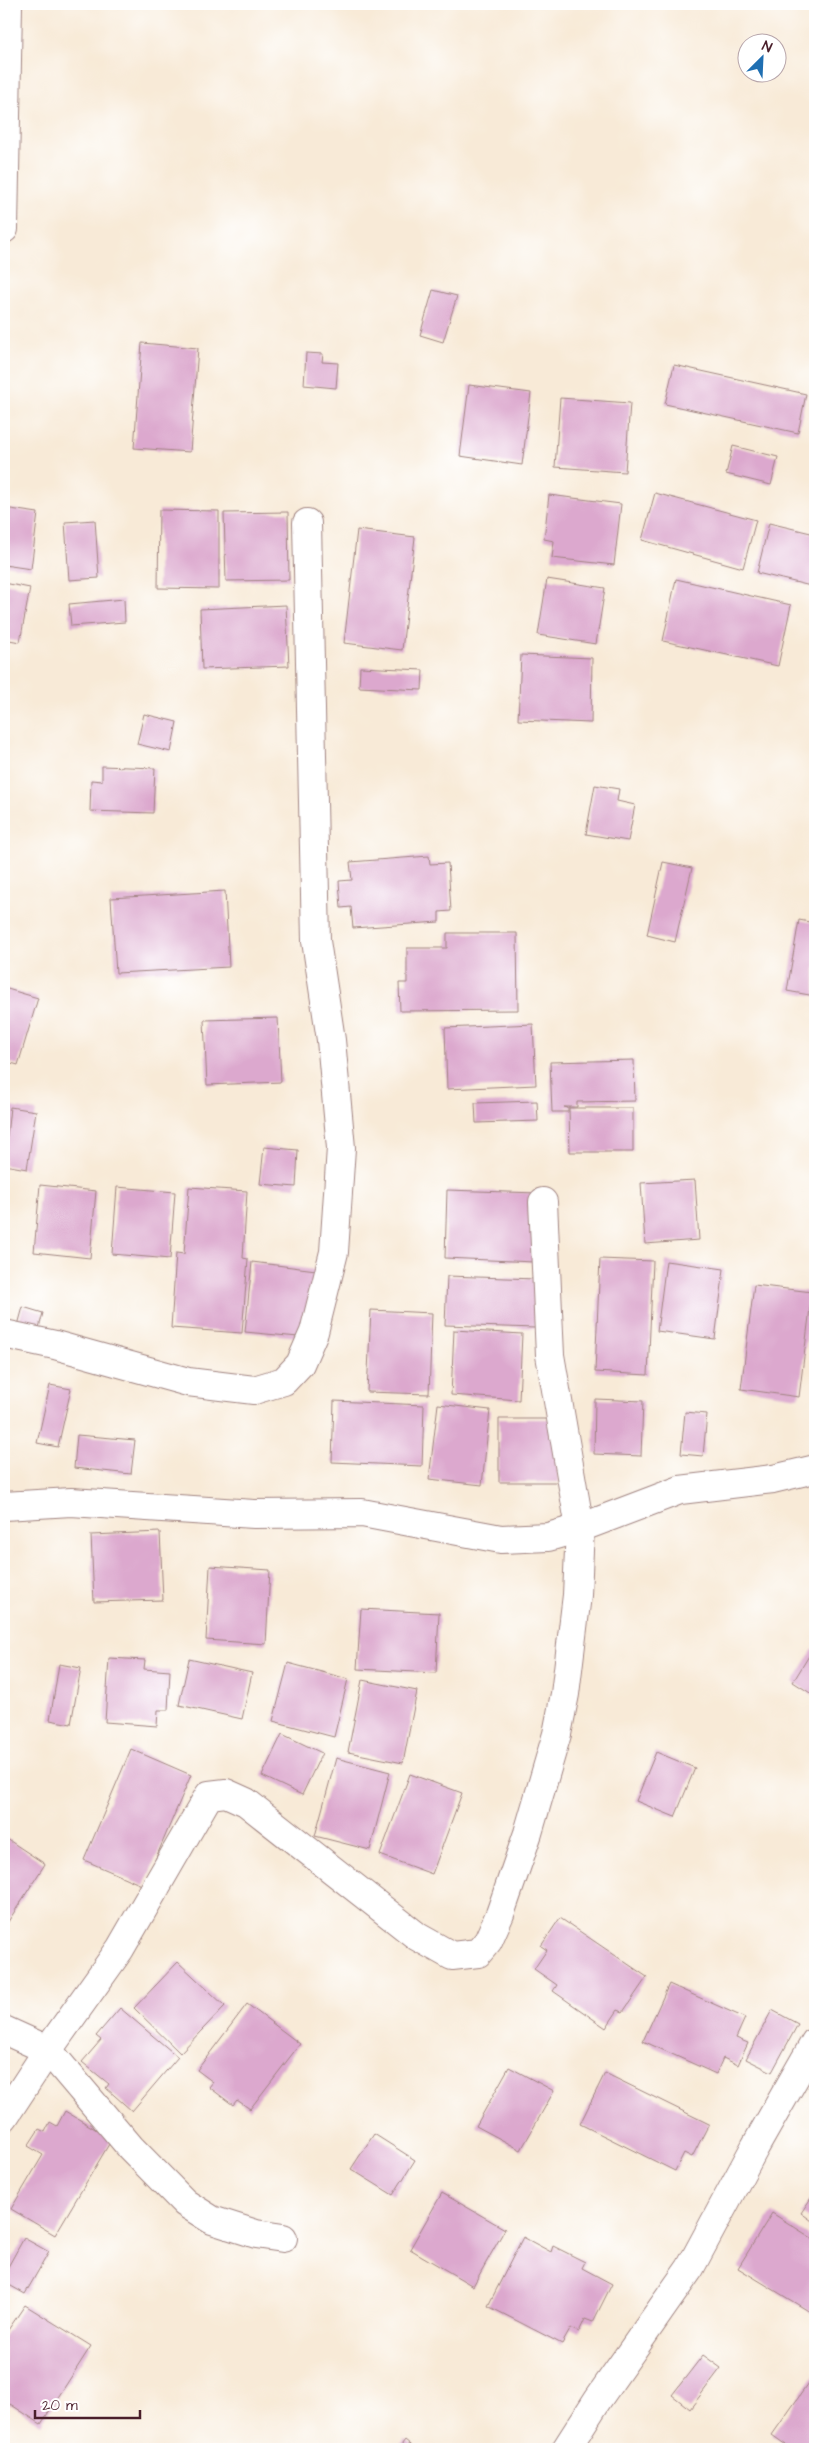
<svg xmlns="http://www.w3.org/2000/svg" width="819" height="2453" viewBox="0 0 819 2453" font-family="'Architects Daughter',sans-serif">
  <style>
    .building { fill: #dca8ce }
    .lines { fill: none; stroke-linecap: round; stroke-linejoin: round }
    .minor-casing { stroke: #a18481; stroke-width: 30 }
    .minor { stroke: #fff; stroke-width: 28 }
  </style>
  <rect width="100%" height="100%" fill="#fff"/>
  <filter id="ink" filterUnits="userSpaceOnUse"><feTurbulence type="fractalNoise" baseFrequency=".02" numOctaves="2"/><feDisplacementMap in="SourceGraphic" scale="10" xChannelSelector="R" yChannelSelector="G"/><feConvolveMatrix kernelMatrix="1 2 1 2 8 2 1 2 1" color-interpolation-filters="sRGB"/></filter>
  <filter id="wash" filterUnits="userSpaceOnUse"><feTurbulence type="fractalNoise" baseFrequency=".0096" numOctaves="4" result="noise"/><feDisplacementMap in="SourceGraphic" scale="20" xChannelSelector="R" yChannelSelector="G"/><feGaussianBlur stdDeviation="1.12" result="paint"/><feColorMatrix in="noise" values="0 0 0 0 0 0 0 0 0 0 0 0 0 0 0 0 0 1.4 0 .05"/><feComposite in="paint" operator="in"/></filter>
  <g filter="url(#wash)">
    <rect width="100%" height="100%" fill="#f8ead7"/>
    <g id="blocks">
      <g class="building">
        <polygon points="433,290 457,296 443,342 420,335"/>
        <polygon points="142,343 198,348 190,452 134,448"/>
        <polygon points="306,353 323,354 322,362 338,363 336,388 304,385"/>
        <polygon points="674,365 806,394 798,433 665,404"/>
        <polygon points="469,385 531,393 522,465 460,456"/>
        <polygon points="560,398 630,403 625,472 555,467"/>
        <polygon points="733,446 778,457 771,485 726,474"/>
        <polygon points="655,493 756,520 743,568 642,540"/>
        <polygon points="549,495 621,504 614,565 552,558 554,541 544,539"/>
        <polygon points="4,508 38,513 31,569 4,565"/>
        <polygon points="159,510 219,511 219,589 158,588"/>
        <polygon points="288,512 289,580 226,581 224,513"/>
        <polygon points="95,520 99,578 69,580 65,522"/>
        <polygon points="769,523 815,534 815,587 757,573"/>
        <polygon points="357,530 415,537 402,650 344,643"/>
        <polygon points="547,579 605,588 596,644 538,635"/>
        <polygon points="676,579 791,605 778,666 663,641"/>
        <polygon points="4,583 30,588 20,642 4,639"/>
        <polygon points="124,599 125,622 71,626 69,604"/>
        <polygon points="286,605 289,666 202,669 200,609"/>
        <polygon points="521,655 592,658 591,723 518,720"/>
        <polygon points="360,667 423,670 422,690 359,687"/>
        <polygon points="144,714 177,722 171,752 137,744"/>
        <polygon points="102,766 155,768 153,813 90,811 91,780 102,781"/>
        <polygon points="595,785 619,789 617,801 635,805 628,841 586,834"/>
        <polygon points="429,856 430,864 448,863 451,911 439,912 439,922 353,928 351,907 341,908 339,881 352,880 350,862"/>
        <polygon points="663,862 692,868 675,942 647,935"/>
        <polygon points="225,891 229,967 116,973 111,898"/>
        <polygon points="799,920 815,923 815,996 787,991"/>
        <polygon points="447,933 517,933 518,1010 400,1011 399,983 407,983 407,948 447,948"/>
        <polygon points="4,988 38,998 18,1065 4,1061"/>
        <polygon points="278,1018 281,1082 207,1085 204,1020"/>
        <polygon points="533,1024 536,1085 447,1089 445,1028"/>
        <polygon points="634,1060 635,1101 577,1102 577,1107 564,1107 568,1108 568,1112 552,1112 550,1062"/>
        <polygon points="537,1101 538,1121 476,1123 475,1103"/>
        <polygon points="10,1107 36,1111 27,1169 4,1165"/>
        <polygon points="569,1108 633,1108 633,1152 570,1152"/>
        <polygon points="264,1147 298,1150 296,1187 260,1184"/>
        <polygon points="695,1180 699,1240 645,1244 641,1183"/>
        <polygon points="40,1185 96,1191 90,1258 34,1252"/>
        <polygon points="117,1187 175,1192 170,1259 112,1254"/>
        <polygon points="189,1187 247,1191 243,1258 248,1259 242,1333 171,1328 176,1253 184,1254"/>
        <polygon points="447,1190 537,1193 534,1262 445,1258"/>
        <polygon points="600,1259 653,1261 648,1375 595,1372"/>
        <polygon points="666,1261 724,1269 715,1339 657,1331"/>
        <polygon points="252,1262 316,1270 309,1338 245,1332"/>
        <polygon points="447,1276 536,1279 535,1328 445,1325"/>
        <polygon points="754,1285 812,1292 799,1397 741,1389"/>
        <polygon points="23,1307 43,1313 37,1335 17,1329"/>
        <polygon points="371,1310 432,1313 429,1394 367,1392"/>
        <polygon points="454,1330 522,1334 519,1400 451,1395"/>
        <polygon points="50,1385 71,1389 58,1447 37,1443"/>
        <polygon points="595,1399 643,1401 641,1456 594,1454"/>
        <polygon points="334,1401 424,1405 422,1466 332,1462"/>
        <polygon points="438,1404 490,1410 482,1485 429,1479"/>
        <polygon points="685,1412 707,1414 703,1456 681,1454"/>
        <polygon points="499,1419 557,1419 558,1482 499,1482"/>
        <polygon points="77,1435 135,1440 131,1474 74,1468"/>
        <polygon points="160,1532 163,1600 94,1602 91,1535"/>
        <polygon points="210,1566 270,1570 266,1644 206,1640"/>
        <polygon points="361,1609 439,1613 436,1673 357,1669"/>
        <polygon points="815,1646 815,1696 793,1682"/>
        <polygon points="109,1658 145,1660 144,1669 170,1671 168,1710 158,1710 157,1726 105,1722"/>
        <polygon points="189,1659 252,1673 242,1719 179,1705"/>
        <polygon points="288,1663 348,1679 334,1737 273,1721"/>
        <polygon points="59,1664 81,1668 71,1724 50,1720"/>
        <polygon points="362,1680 417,1691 403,1763 348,1752"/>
        <polygon points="282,1734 322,1753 302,1795 262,1776"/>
        <polygon points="131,1749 191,1775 144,1886 84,1860"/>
        <polygon points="656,1752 695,1768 675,1817 636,1801"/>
        <polygon points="336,1758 390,1772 370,1850 315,1836"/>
        <polygon points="410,1774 462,1793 432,1874 380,1855"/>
        <polygon points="4,1837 45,1864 4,1928"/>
        <polygon points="560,1918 647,1977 623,2012 618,2010 606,2028 553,1991 557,1985 534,1969 547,1950 541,1946"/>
        <polygon points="178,1962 225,2006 180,2053 134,2008"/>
        <polygon points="669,1984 745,2018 736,2038 748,2043 738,2065 723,2058 716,2074 643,2041"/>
        <polygon points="247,2004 300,2044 250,2109 237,2100 233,2105 209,2087 213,2082 197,2070"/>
        <polygon points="120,2008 178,2057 132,2111 106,2088 109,2084 82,2062 101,2040 96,2036"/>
        <polygon points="772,2010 798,2024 772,2072 746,2059"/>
        <polygon points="509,2067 554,2091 521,2150 476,2126"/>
        <polygon points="605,2073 709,2124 692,2157 684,2153 675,2171 580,2124"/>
        <polygon points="65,2111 112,2139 55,2235 11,2209 43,2155 28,2146 39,2129 45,2132 50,2122 57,2126"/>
        <polygon points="374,2134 415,2160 393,2195 351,2169"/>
        <polygon points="815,2192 815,2223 801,2213"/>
        <polygon points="442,2193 505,2229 473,2286 410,2249"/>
        <polygon points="772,2213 815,2240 815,2315 738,2268"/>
        <polygon points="523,2237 551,2252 553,2246 585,2262 582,2268 612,2284 593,2322 585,2319 579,2332 571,2328 562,2344 488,2306"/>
        <polygon points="24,2238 49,2252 25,2294 4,2282 4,2274"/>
        <polygon points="25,2305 91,2346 41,2424 10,2404 6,2410 4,2408 4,2336"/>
        <polygon points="703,2355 721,2368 690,2409 672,2395"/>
        <polygon points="815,2374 815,2449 784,2449 786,2445 772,2435"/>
        <polygon points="405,2440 416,2449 398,2449"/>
      </g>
    </g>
  </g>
  <g filter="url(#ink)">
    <use href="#blocks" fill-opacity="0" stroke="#a18481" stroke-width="1"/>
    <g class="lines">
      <g class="minor-casing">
        <g id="minor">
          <polyline points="4,229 8,4"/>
          <polyline points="4,1334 55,1345 188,1382 254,1390 284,1381 300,1364 314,1332 334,1252 341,1148 331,1040 316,941 307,523"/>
          <polyline points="4,1506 71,1502 254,1514 362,1513 501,1539 548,1537 580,1528 680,1490 773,1479 815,1469"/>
          <polyline points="4,2030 48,2050 131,2148 185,2203 212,2220 256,2234 283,2238"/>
          <polyline points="4,2117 48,2050 120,1949 209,1795 226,1793 246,1802 418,1937 452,1956 478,1953 488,1941 500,1914 528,1833 557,1734 565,1694 577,1595 580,1528 550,1355 543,1202"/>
          <polyline points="566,2449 598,2399 690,2268 755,2147 815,2042"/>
        </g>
      </g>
      <use href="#minor" class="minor"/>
    </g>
  </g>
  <rect width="819" height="2453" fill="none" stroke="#fff" stroke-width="20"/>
  <g transform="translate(762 58) rotate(24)"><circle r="24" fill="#ffffff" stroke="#b7a5aa"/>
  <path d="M0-4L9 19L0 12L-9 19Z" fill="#1f6fb2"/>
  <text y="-8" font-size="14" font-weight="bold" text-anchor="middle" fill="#4a1f2b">N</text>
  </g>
  <path d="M35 2410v8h105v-8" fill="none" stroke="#4a1f2b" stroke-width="2.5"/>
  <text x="42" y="2410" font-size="15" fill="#4a1f2b" stroke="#ffffff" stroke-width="4" paint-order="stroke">20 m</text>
</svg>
